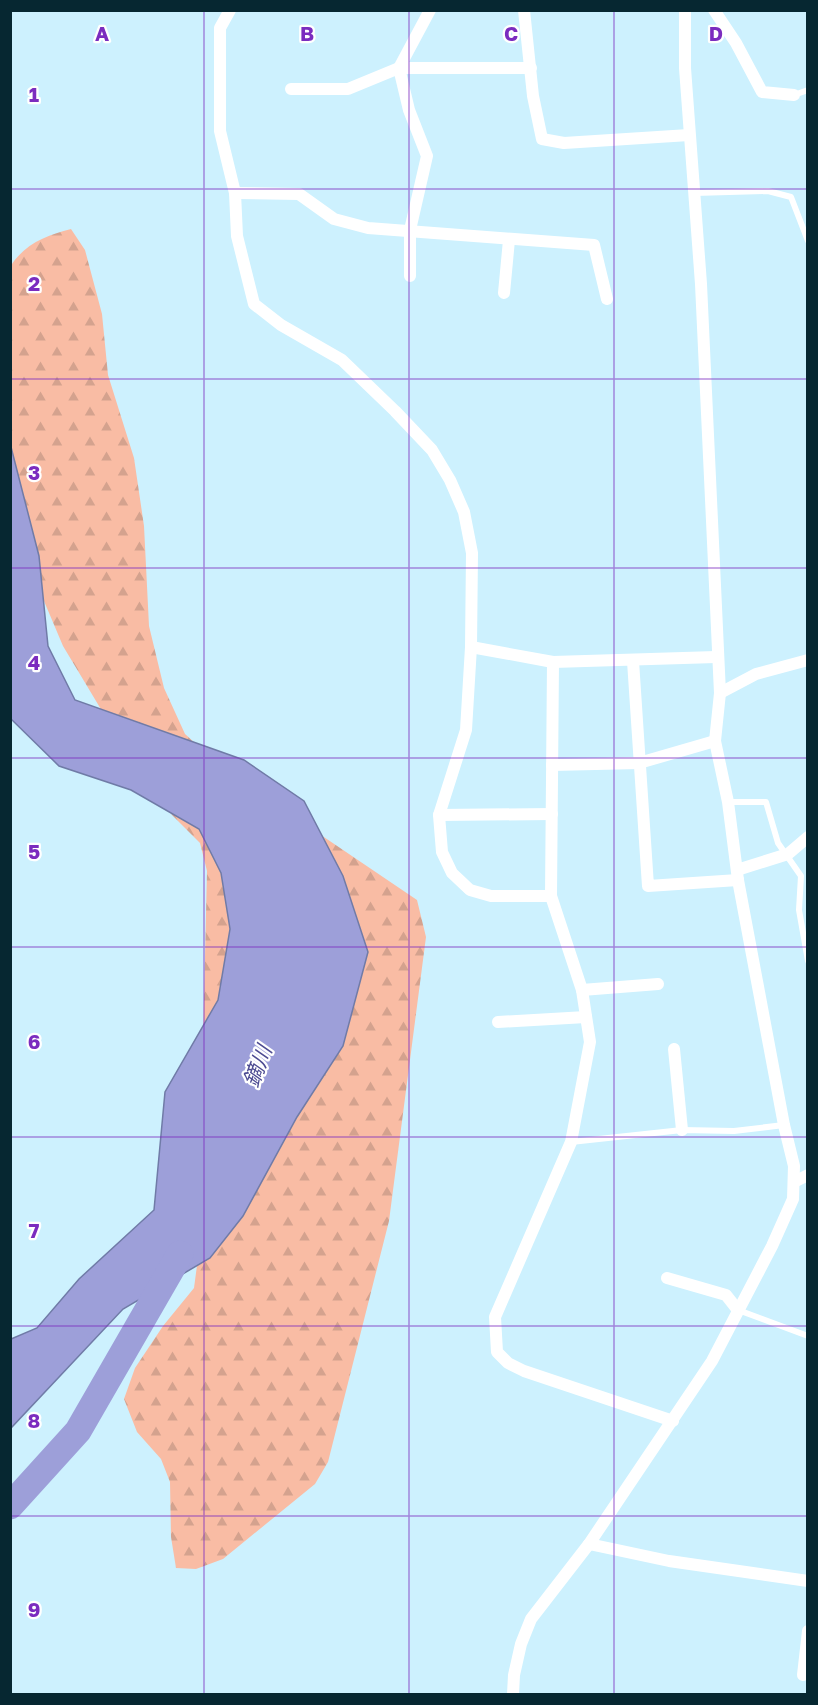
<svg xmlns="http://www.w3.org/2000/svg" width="818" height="1705" viewBox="0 0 818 1705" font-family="'Golos Text','Noto Sans JP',sans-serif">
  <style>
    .forest { fill: url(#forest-firs) }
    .water { fill: #9d9fd9; stroke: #707ba7; stroke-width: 1.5 }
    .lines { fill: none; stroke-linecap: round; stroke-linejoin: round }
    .river { stroke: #9d9fd9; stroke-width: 27 }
    .lane { stroke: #fff; stroke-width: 6 }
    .street { stroke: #fff; stroke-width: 12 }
    .grid { fill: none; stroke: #7b2cbf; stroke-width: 1.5; stroke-opacity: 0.55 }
    .labels { text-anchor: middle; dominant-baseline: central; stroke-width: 4.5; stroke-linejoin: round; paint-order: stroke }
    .water-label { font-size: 21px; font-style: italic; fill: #4d4b92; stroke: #fff }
    .grid-label { font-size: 20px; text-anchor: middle; font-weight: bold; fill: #7b2cbf; stroke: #fff; stroke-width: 4.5; stroke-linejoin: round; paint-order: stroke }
  </style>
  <defs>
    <pattern id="forest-firs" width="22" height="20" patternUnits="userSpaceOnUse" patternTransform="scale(1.5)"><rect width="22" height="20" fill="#f9bca4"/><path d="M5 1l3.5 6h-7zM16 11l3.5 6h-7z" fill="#d4a28e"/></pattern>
  </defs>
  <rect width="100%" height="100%" fill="#cdf1fe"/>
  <path class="forest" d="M71 229 85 250 102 314 108 375 134 458 144 526 149 626 164 688 185 734 225 770 417 900 426 937 389 1221 328 1462 315 1484 223 1559 196 1569 176 1568 171 1537 170 1482 161 1459 137 1432 124 1399 135 1368 163 1326 194 1288 198 1258 207 871 200 843 172 815 102 711 63 646 11 523 10 267C24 244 47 235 71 229Z"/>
  <polygon class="water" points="11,447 39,556 48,646 75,700 244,760 304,801 343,876 368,952 343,1046 297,1117 243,1216 210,1258 123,1309 11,1428 11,1339 37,1328 79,1279 154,1210 165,1092 218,1000 230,929 221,873 199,829 131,790 59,766 11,719"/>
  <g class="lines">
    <polyline class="river" points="10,1506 78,1431 180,1254"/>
    <g class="lane">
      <polyline points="794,95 808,90"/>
      <polyline points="694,193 768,191 791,197 808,241"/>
      <polyline points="728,802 766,802 778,843 801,876 799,910 808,961"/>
      <polyline points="571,1142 682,1130 734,1131 784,1125"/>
      <polyline points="738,1310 808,1336"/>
    </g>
    <g class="street">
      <polyline points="230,10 220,28 220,131 235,193 237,236 254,304 281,325 342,360 395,411 432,450 450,480 464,512 472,553 471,647 466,730 439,815 442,852 452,873 470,890 491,896 551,896 582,990 590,1042 571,1142 495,1317 497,1352 508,1363 524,1371 673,1421"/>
      <polyline points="524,10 533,96 542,139 564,143 689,135"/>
      <polyline points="714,10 736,43 762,92 794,95"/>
      <polyline points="291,89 348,89 399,68 531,68"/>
      <polyline points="235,193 299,194 334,219 368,228 594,245 607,299"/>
      <polyline points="410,276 410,230 427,156 409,110 399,68 430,10"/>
      <polyline points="504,293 509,240"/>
      <polyline points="471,647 553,662 716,657"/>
      <polyline points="633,661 648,886 738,880"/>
      <polyline points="720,693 756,674 808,660"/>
      <polyline points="552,765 639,763 715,741"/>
      <polyline points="439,815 552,814"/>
      <polyline points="737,870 788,854 808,837"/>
      <polyline points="551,896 553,662"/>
      <polyline points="582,990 658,984"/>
      <polyline points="498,1022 586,1017"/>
      <polyline points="674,1049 682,1130"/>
      <polyline points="794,1182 808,1175"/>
      <polyline points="667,1278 726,1295 737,1309"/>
      <polyline points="589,1544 669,1561 808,1581"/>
      <polyline points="803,1675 808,1631"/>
      <polyline points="513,1694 514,1675 521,1644 531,1619 589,1544 712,1361 772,1246 793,1199 794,1166 784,1125 738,880 728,802 715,741 720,693 701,284 685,68 685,10"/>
    </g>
  </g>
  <path class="grid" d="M204 10V1694M409 10V1694M614 10V1694M10 189H808M10 379H808M10 568H808M10 758H808M10 947H808M10 1137H808M10 1326H808M10 1516H808"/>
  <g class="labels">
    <g class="water-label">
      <text transform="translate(257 1066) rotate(-69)">鏑川</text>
    </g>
  </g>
  <g class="grid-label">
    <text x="102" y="41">A</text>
    <text x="307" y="41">B</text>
    <text x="511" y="41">C</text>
    <text x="716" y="41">D</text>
    <text x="34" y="102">1</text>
    <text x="34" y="291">2</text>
    <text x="34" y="480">3</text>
    <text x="34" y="670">4</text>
    <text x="34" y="859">5</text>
    <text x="34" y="1049">6</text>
    <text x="34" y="1238">7</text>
    <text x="34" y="1428">8</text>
    <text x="34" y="1617">9</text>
  </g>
  <rect width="818" height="1705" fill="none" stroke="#062731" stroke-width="24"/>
</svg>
